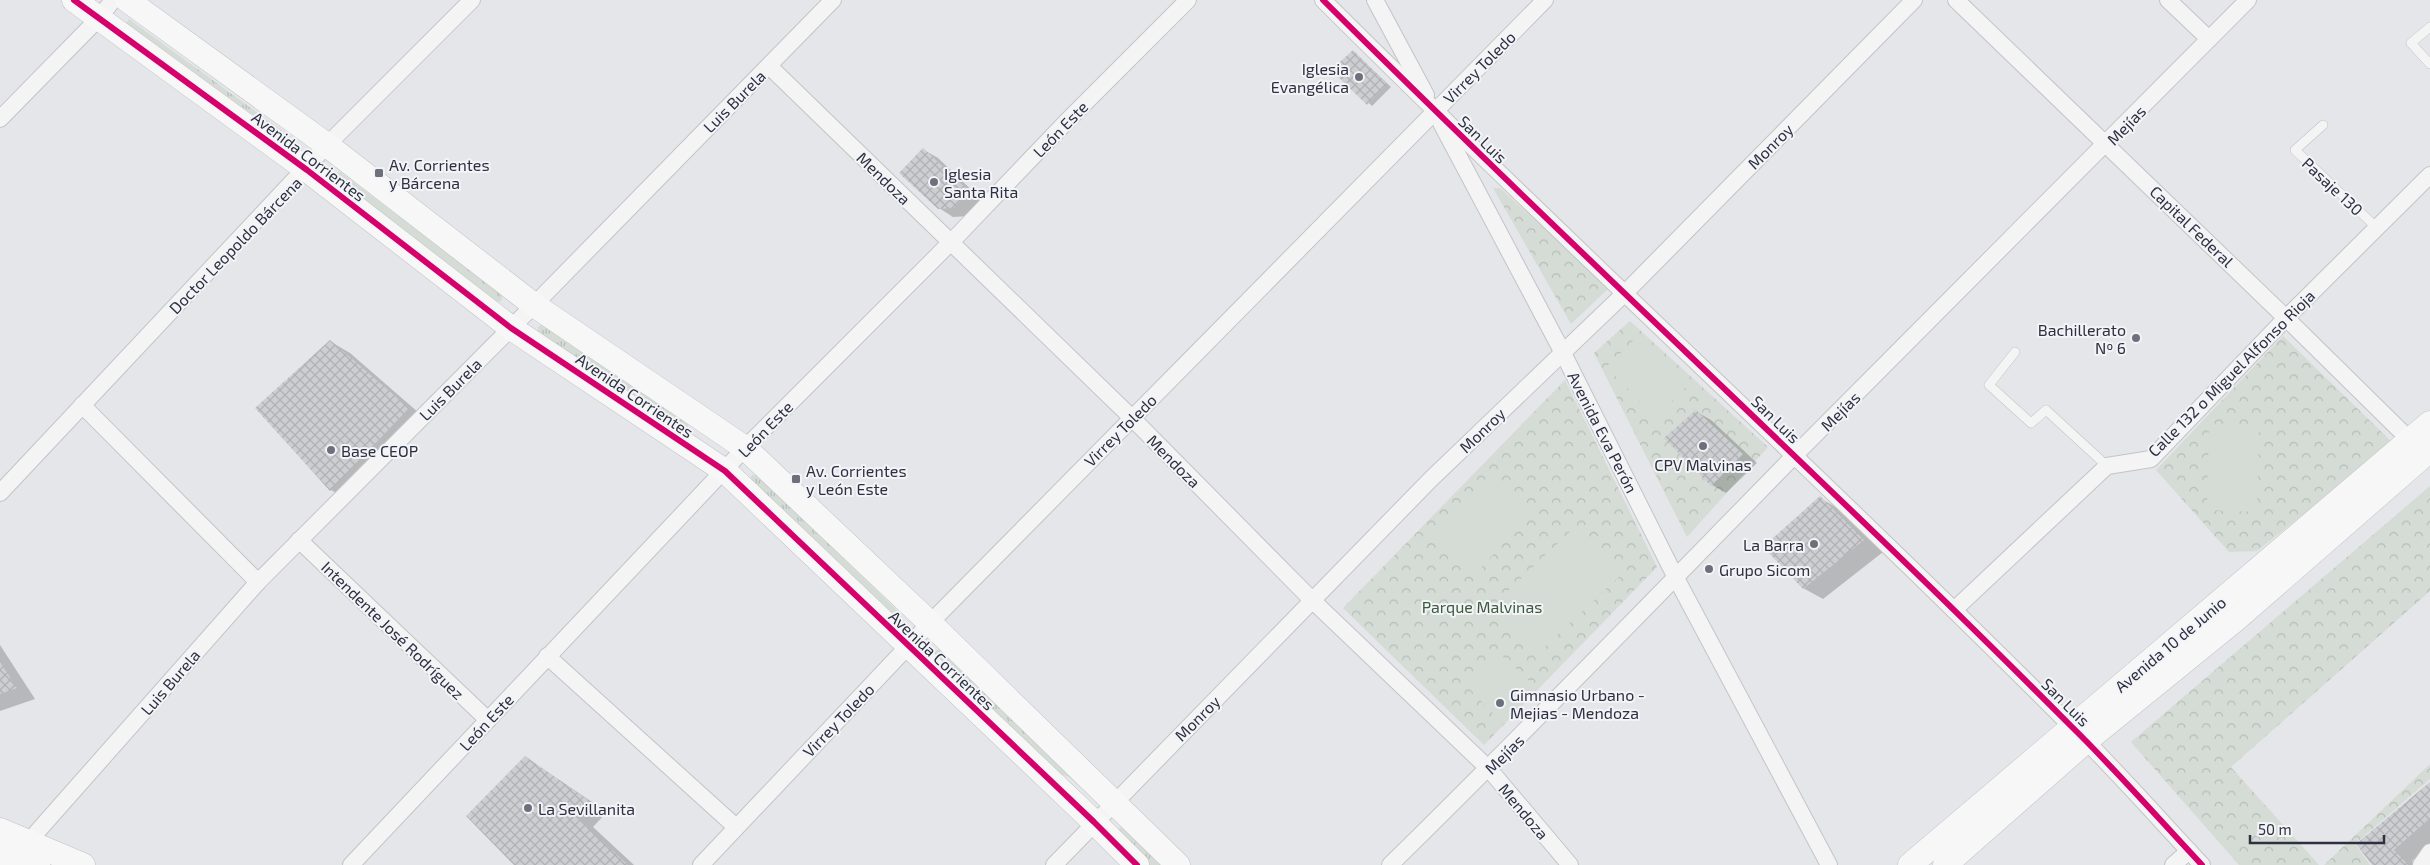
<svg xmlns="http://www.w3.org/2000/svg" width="2430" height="865" viewBox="0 0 2430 865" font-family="'Exo 2',sans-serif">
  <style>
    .grass { fill: url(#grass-tufts) }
    .forest { fill: url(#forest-crowns) }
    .pitch { fill: #d4dcd5 }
    .shadow { fill: #0003 }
    .building { fill: url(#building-cross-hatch) }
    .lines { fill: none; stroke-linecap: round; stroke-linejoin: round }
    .lane-casing { stroke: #c3c4c7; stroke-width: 10 }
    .street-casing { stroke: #c3c4c7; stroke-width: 18 }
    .secondary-casing { stroke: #c3c4c7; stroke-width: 25 }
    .highway-casing { stroke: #b7b9bd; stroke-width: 29 }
    .lane { stroke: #f4f4f5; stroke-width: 9 }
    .street { stroke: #f4f4f5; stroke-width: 16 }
    .secondary { stroke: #f7f7f8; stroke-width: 24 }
    .highway { stroke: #f7f7f8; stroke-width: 28 }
    .cycleway-casing { stroke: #f3f4f7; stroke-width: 9 }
    .cycleway { stroke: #d6006c; stroke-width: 6 }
    .poi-dot { fill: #6d707b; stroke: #f3f4f7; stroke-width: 2 }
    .labels { text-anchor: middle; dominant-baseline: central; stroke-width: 4; stroke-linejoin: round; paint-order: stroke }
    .street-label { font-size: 16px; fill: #2d3040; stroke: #f3f4f7 }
    .poi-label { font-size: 16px; fill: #2d3040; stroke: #f3f4f7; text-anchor: start }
    .park-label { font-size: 16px; fill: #3c5b3b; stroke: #f3f4f7 }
  </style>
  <defs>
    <pattern id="grass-tufts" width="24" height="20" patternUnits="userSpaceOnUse" patternTransform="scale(1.25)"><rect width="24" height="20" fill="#d4dcd5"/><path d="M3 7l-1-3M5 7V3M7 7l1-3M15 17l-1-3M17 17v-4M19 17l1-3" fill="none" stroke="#b6bdb8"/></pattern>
    <pattern id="forest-crowns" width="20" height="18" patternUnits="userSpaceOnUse" patternTransform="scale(1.25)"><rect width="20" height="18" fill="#d4dcd5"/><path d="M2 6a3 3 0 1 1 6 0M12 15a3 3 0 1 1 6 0" fill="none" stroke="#b6bdb8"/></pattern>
    <pattern id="building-cross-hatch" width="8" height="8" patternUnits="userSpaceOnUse" patternTransform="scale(1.25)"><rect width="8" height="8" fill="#cdced1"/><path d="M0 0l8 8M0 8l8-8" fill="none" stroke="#b0b1b4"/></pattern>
  </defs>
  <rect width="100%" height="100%" fill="#e4e6e9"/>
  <g class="grass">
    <polygon points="129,19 292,138 294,144 126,23"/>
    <polygon points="340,172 500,293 502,298 501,301 497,302 334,176 335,173"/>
    <polygon points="543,324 688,424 687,429 684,430 538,332 538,327"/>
    <polygon points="752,475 757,475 899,612 901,616 900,620 750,479"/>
    <polygon points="940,649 1086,790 1086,792 1069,777 1057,773 935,655 935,651"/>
    <polygon points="1120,827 1123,828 1163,865 1149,865 1117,835 1117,831"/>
  </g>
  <g class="forest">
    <polygon points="1493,188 1500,188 1609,288 1571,324"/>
    <polygon points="1630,321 1768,447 1687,537 1594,353"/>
    <polygon points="2283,336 2393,443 2257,551 2229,552 2156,470"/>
    <polygon points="1565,380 1657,567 1484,745 1343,608"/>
    <polygon points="2430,486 2430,591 2231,767 2319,865 2239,865 2131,742"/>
    <polygon points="2430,764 2430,779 2355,844 2370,865 2324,865"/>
  </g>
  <g class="pitch">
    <polygon points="1640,334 1690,383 1656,417 1606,367"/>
    <polygon points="2209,427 2259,428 2257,512 2207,510"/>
    <polygon points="1492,472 1534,511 1474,575 1432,535"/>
    <polygon points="1576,526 1622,574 1535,656 1490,608"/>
    <polygon points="1501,655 1535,686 1500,721 1467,686"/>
  </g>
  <g class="shadow">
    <polygon points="1353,51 1391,87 1372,106 1333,70"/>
    <polygon points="924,150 938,158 982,200 969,216 953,217 939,208"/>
    <polygon points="331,342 350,353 427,420 350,501 331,490 257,408"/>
    <polygon points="1697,412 1711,420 1757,463 1726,493 1712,485"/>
    <polygon points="1820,498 1839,509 1883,552 1823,599 1803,588"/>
    <polygon points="0,645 35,699 0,711"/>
    <polygon points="525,757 607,812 593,827 634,865 516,865"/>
    <polygon points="2430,784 2430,845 2412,861 2416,865 2373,865"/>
  </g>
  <g class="building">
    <polygon points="1353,50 1387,84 1367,105 1331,70"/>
    <polygon points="923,148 969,191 954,208 938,209 899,173"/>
    <polygon points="330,340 409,408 330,491 255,408"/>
    <polygon points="1696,410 1743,454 1711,486 1664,438"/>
    <polygon points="1820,496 1864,540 1803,589 1763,547"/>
    <polygon points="0,662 17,688 0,694"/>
    <polygon points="525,756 588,800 575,816 628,865 514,865 466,816"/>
    <polygon points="2430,782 2430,818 2394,850 2408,865 2372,865 2356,844"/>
  </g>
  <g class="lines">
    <g class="lane-casing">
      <g id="lane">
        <polyline points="2430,27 2411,43 2430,64"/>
        <polyline points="2323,125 2295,150 2377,228"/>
        <polyline points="2015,352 1989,385 2031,423 2046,410 2107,466"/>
      </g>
    </g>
    <g class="street-casing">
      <g id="street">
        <path d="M1323 0C1568 245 1825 479 2070 725 2116 770 2158 818 2202 865"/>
        <polyline points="1375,0 1426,95"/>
        <polyline points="1956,0 2286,318 2416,446"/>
        <polyline points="2168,0 2209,39"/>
        <polyline points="769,66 1132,418 1313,601 1489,769 1570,865"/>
        <polyline points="0,119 99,18 113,0"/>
        <polyline points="1441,123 1563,353 1676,578 1829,865"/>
        <polyline points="82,405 258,582"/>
        <polyline points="0,493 327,145 472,0"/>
        <polyline points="299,540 488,720"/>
        <polyline points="1954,610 2107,466 2151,459 2286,318 2430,175"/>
        <polyline points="547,656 736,827"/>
        <polyline points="25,849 37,832 258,582 534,305 833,0"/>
        <polyline points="351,865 745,448 956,237 1067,121 1188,0"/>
        <polyline points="701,865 930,623 1545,0"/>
        <polyline points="1054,865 1431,479 1625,293 1914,0"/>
        <path d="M1390 865C1527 731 1660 593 1794 456 1945 303 2097 153 2248 0"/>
        <polyline points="2173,865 2189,851"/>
        <polyline points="2421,865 2430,852"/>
      </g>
    </g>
    <g class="secondary-casing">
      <g id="secondary">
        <polyline points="74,0 307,170 511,328 725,471 1094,822 1137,865"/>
        <polyline points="127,0 327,145 534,305 745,448 930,623 1178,865"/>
        <polyline points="0,830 83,865"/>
        <polyline points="0,848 38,865"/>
        <polyline points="1910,865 2430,423"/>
        <polyline points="1945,865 2086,741 2235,620 2430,450"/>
      </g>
    </g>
    <g class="highway-casing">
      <polyline id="highway" points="9,865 19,857"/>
    </g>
    <use href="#lane" class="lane"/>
    <use href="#street" class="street"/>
    <use href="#secondary" class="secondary"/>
    <use href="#highway" class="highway"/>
    <g class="cycleway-casing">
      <g id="cycleway">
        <polyline points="74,0 307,170 511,328 725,471 1094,822 1137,865"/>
        <path d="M1323 0C1568 245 1825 479 2070 725 2116 770 2158 818 2202 865"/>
      </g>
    </g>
    <use href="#cycleway" class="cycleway"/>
  </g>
  <g class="poi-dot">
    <circle cx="1359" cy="77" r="5"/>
    <rect x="374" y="168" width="10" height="10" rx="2.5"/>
    <circle cx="934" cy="182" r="5"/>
    <circle cx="2136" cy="338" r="5"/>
    <circle cx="1703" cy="446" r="5"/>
    <circle cx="331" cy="450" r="5"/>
    <rect x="791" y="474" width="10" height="10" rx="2.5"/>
    <circle cx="1814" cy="544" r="5"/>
    <circle cx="1709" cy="569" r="5"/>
    <circle cx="1500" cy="703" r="5"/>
    <circle cx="528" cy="808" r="5"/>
  </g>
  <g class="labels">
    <g class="street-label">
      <text transform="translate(1479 67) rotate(-45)">Virrey Toledo</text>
      <text transform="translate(734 101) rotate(-45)">Luis Burela</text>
      <text transform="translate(2126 125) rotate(-46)">Mejías</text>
      <text transform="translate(1060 129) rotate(-46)">León Este</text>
      <text transform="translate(1483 139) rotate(44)">San Luis</text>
      <text transform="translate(1770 146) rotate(-45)">Monroy</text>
      <text transform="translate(309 156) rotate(37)">Avenida Corrientes</text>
      <text transform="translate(884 178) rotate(44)">Mendoza</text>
      <text transform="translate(2333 186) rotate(43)">Pasaje 130</text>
      <text transform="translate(2192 226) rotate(44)">Capital Federal</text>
      <text transform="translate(235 245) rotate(-46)">Doctor Leopoldo Bárcena</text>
      <text transform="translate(2231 373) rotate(-45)">Calle 132 o Miguel Alfonso Rioja</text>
      <text transform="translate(450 389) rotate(-45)">Luis Burela</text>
      <text transform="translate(635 395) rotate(34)">Avenida Corrientes</text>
      <text transform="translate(1840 411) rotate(-45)">Mejías</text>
      <text transform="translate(1776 419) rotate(44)">San Luis</text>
      <text transform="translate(765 429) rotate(-46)">León Este</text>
      <text transform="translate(1120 430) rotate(-45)">Virrey Toledo</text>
      <text transform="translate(1482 430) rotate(-44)">Monroy</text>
      <text transform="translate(1603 432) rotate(63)">Avenida Eva Perón</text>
      <text transform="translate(1174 461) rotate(45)">Mendoza</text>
      <text transform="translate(393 630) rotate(44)">Intendente José Rodríguez</text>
      <text transform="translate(2170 644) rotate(-40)">Avenida 10 de Junio</text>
      <text transform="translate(942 660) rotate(43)">Avenida Corrientes</text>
      <text transform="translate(170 682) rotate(-49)">Luis Burela</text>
      <text transform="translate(2066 702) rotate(45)">San Luis</text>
      <text transform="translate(1197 718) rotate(-45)">Monroy</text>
      <text transform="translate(838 720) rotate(-46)">Virrey Toledo</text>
      <text transform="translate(486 722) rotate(-47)">León Este</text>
      <text transform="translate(1504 754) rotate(-45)">Mejías</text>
      <text transform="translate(1524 811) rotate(50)">Mendoza</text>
    </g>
    <g class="poi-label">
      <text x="1349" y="68" text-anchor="end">Iglesia<tspan x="1349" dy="18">Evangélica</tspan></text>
      <text x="389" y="164">Av. Corrientes<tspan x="389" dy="18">y Bárcena</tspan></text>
      <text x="944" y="173">Iglesia<tspan x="944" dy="18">Santa Rita</tspan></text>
      <text x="2126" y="329" text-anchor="end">Bachillerato<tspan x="2126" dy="18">Nº 6</tspan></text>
      <text x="341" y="450">Base CEOP</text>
      <text x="1703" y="464" text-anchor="middle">CPV Malvinas</text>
      <text x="806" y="470">Av. Corrientes<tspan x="806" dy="18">y León Este</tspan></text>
      <text x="1804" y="544" text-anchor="end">La Barra</text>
      <text x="1719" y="569">Grupo Sicom</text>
      <text x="1510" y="694">Gimnasio Urbano -<tspan x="1510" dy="18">Mejias - Mendoza</tspan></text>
      <text x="538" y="808">La Sevillanita</text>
    </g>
    <g class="park-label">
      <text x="1482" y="606">Parque Malvinas</text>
    </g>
  </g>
  <path d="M2250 835v8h134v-8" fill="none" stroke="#2d3040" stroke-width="2.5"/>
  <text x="2258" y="835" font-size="15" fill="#2d3040" stroke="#f3f4f7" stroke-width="4" paint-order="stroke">50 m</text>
</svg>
